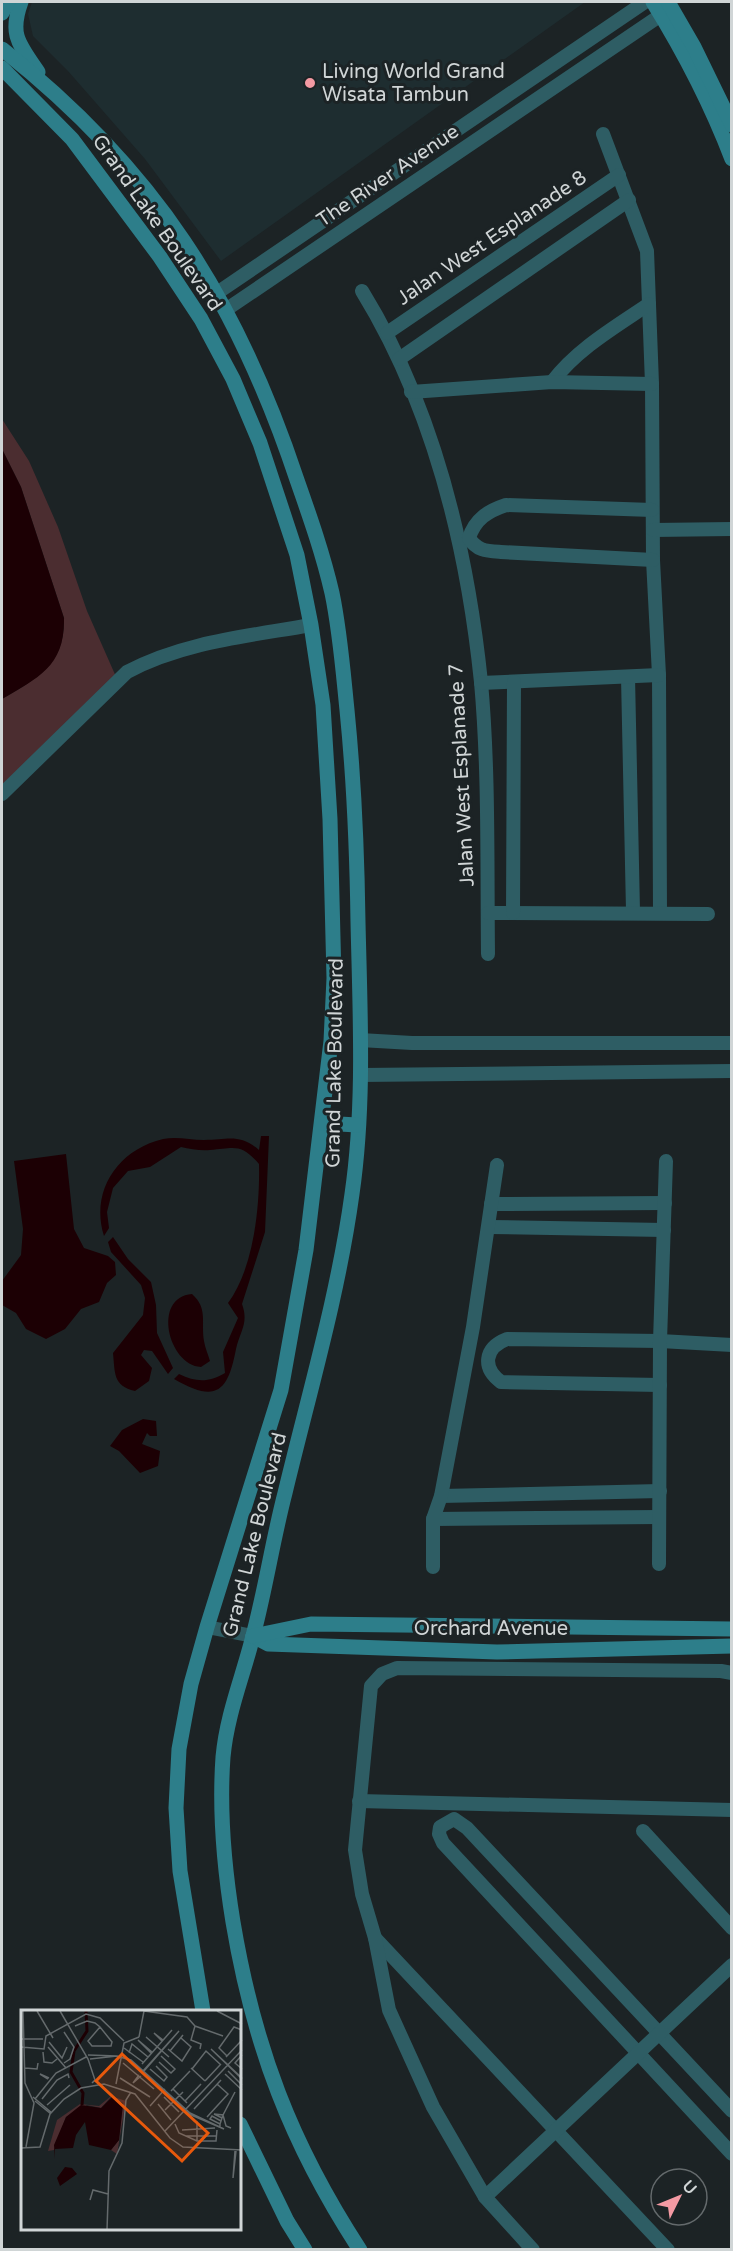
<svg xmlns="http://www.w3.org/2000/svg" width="733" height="2251" viewBox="0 0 733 2251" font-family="'Varela Round',sans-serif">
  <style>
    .built { fill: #1e2d30 }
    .green { fill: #4b2d30 }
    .water { fill: #1c0004 }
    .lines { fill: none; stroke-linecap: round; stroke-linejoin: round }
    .street { stroke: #2e5d64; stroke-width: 14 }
    .secondary { stroke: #2d7e8a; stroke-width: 15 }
    .poi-dot { fill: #f49aa3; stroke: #1c2325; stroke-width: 2 }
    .labels { text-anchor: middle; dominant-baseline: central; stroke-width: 6; stroke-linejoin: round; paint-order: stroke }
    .poi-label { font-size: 20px; fill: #d0d5d6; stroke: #1c2325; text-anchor: start }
    .street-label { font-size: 20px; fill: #d0d5d6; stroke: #1c2325 }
    .inset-river { fill: none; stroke: #1c0004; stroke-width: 3 }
    .inset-road { fill: none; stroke: #646a6c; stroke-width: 1.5 }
    .view { fill: #e8590c; fill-opacity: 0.15; stroke: #e8590c; stroke-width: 3 }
    .inset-edge { fill: none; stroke: #d0d5d6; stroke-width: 3 }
  </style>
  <rect width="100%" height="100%" fill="#1c2325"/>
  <polygon class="built" points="32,2 585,2 221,261 145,159 68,71 33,36 28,14"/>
  <path class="green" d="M2 419 29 461 58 527 87 611 117 679 2 794V699C38 678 65 664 64 618L21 487 2 449Z"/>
  <g class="water">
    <path d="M2 449 21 487 64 618C65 666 39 677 2 699Z"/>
    <path d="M261 1136H269L265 1232 242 1304C249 1323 240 1331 236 1349 228 1391 217 1404 174 1379L179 1374C196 1382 208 1383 225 1373L223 1352 238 1318 228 1303C254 1268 260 1206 259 1164 241 1143 235 1148 210 1150 201 1151 190 1149 181 1147L150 1167 128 1171 113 1188 107 1212 109 1228 104 1236C90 1192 117 1150 163 1139 177 1136 190 1140 204 1140 228 1140 239 1133 259 1150Z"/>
    <polygon points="66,1154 74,1229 84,1248 108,1256 115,1262 116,1275 107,1283 99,1302 81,1309 65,1329 46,1339 26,1329 16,1313 2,1305 2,1281 21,1255 23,1229 14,1161"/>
    <path d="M113 1237 128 1259 151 1282 156 1305 157 1333 173 1368 168 1374 152 1351 144 1350 141 1355 152 1368 149 1381 135 1391C113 1386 115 1373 113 1353L143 1315 145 1298 141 1285 111 1252 108 1242Z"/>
    <path d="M192 1294C208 1308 201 1322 204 1341 205 1348 208 1354 210 1361L201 1367C168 1365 152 1297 192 1294Z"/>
    <polygon points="143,1419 156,1421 157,1436 150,1436 147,1433 142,1444 160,1451 158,1466 140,1473 119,1451 110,1446 122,1430"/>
  </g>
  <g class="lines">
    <g class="street">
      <polyline points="603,134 647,251 652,384 653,560 659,675 660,912"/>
      <path d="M362 291C434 408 467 547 481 682 489 771 487 865 488 954"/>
      <polyline points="217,293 645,2"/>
      <polyline points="227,309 661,15"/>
      <polyline points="387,333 619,175"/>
      <polyline points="399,359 629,200"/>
      <path d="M552 382C577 349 615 327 649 304"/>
      <polyline points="411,392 552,382 652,384"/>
      <path d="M652 510 506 505C488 511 475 519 469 538 477 551 487 551 501 552L653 560"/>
      <polyline points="653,530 732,529"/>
      <polyline points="628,677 633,911"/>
      <polyline points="481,683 659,675"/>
      <path d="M2 794 127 672C183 642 249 636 311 625"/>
      <polyline points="488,913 708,914"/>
      <polyline points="513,913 514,682"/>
      <polyline points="360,1040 412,1043 732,1043"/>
      <polyline points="360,1075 732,1071"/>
      <polyline points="491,1204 665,1203"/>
      <polyline points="489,1227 664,1230"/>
      <path d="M660 1385 501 1382C482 1368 484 1348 507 1339L660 1341 732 1345"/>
      <polyline points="441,1496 660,1491"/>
      <polyline points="433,1519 659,1517"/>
      <polyline points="659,1564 660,1341 666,1161"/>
      <polyline points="433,1567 433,1519 441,1496 473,1327 497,1165"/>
      <polyline points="207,1627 253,1636"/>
      <polyline points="359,1801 732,1810"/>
      <polyline points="643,1831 732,1928"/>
      <polyline points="375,1938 668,2250"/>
      <polyline points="732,2111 467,1828 454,1819 440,1827 439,1834 443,1843 732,2154"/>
      <polyline points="485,2197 732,1965"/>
      <polyline points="533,2250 485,2197 433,2107 389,2010 375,1938 362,1894 355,1850 371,1686 382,1674 397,1668 721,1671 732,1673"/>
    </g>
    <g class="secondary">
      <path d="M21 2C9 35 19 44 38 72"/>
      <path d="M653 2C684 52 711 104 732 159"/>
      <polyline points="668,2 694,47 732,125"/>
      <polyline points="2,13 8,2"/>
      <path d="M2 49C154 169 236 297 297 480 310 517 323 554 332 593 340 631 343 671 347 710 354 780 357 851 358 922 360 1012 365 1104 352 1194 338 1296 309 1393 285 1493 273 1539 266 1586 254 1632 244 1674 227 1713 223 1757 219 1813 224 1867 233 1922 254 2047 291 2144 360 2250"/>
      <polyline points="2,68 72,139 160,257 201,319 233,379 260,443 297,555 311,625 323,705 330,819 334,978 331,1041 306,1250 281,1390 207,1627 191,1684 179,1749 176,1808 180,1871 203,2011"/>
      <polyline points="322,1123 357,1125"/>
      <polyline points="253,1636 268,1644 497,1652 732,1646"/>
      <polyline points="253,1636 311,1624 732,1629"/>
      <polyline points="240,2124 287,2221 305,2250"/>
    </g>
  </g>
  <circle class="poi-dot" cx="310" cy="83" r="6"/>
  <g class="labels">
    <g class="poi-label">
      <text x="322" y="72">Living World Grand<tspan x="322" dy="23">Wisata Tambun</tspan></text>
    </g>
    <g class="street-label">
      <text transform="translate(388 176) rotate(-34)">The River Avenue</text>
      <text transform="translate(157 223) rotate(55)">Grand Lake Boulevard</text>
      <text transform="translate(492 238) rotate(-34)">Jalan West Esplanade 8</text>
      <text transform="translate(462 775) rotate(-93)">Jalan West Esplanade 7</text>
      <text transform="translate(335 1063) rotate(-89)">Grand Lake Boulevard</text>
      <text transform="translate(255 1535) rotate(-76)">Grand Lake Boulevard</text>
      <text x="491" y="1629">Orchard Avenue</text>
    </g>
  </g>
  <g transform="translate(21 2010)">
    <rect width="220" height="220" fill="#1c2325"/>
    <path d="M90 86 105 91 96 144 90 140 98 130 102 93 90 87 80 98 66 95 45 107 33 140 27 141 36 110 59 94 78 96Z" fill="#4b2d30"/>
    <path d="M91 87 102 94 98 130 90 140 68 135 64 112 55 125 52 138 34 139V149L33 135 45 107 60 95 80 98ZM44 157 51 158 56 164 39 176 36 168Z" fill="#1c0004"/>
    <path class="inset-river" d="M61 95 62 83 50 62 53 41 66 21 65 1"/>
    <path class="inset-road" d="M2 1 4 73 13 93 5 137M16 1 32 28M39 1 67 49 74 70 71 73M123 1 166 7 174 16 202 26M196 1 221 14M54 16 66 11 74 13 79 17 91 32 90 36H71L67 31 79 17M174 16 170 30 180 34 179 39M118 27 123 1M0 29H22M141 31 133 23 142 30M28 32 41 48 46 37M0 37 23 39 25 26 65 4 79 8 103 31M27 37 45 58M103 38 122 52M147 39 161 51 170 37 160 28M141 41 125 27 148 47M149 41 162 25M22 42 23 52 31 53 36 49M108 43 111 34 127 47M130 43 117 30 131 42M67 45 96 46 110 50 169 103 203 119 168 104 109 50 96 46 69 49M221 45 214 53 221 59M206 46 198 38 213 17 221 20M205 47 221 30M138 52 150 63 154 59 140 46M43 53 49 49 53 37 43 22M102 53 133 79M121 54 151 20M4 58 16 59 17 53M170 58 184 71M129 59 143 71 146 67 135 56M171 59 185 41 200 55M122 61 158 21 123 61M207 61 221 75M204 64 221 80M118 65 112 73 120 66M99 68 129 87M221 68 190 39 221 69M27 69 19 64 28 68M184 71 199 55M95 74 103 33 118 27M152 79 166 93M150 81 169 61M12 87 31 103M143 87 158 102M14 89 35 63 65 47M21 89 36 70 47 64 48 68M14 91 30 104M164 91 180 74M137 94 150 110M26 95 49 75M129 96 144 79M173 99 200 70M144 100 162 82M186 107 207 84 196 74M172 110 176 112V131M154 114 158 123 176 131H195L196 120M199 114 189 109 191 106 200 111M199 118V114L202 105 193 104 201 108M210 118 205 116 202 105 214 82M161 120 194 118M144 121 221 40M164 126H196M0 138 19 137 29 104 43 89 60 78 83 74 114 84 149 128 162 137 221 140M214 141 212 168 215 141M69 190 72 180 87 184M86 220 88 161 101 133 105 90 110 82"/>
    <path class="view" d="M101 44 187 123 161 151 75 71Z"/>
    <rect width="220" height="220" class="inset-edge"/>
  </g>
  <rect width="733" height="2251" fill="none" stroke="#d0d5d6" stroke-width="6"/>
  <g transform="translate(679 2197) rotate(47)"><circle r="28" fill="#1c2325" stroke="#646a6c" stroke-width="1.5"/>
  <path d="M0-4.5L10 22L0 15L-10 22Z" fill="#f49aa3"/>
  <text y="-9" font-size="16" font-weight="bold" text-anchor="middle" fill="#d0d5d6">U</text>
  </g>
</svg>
